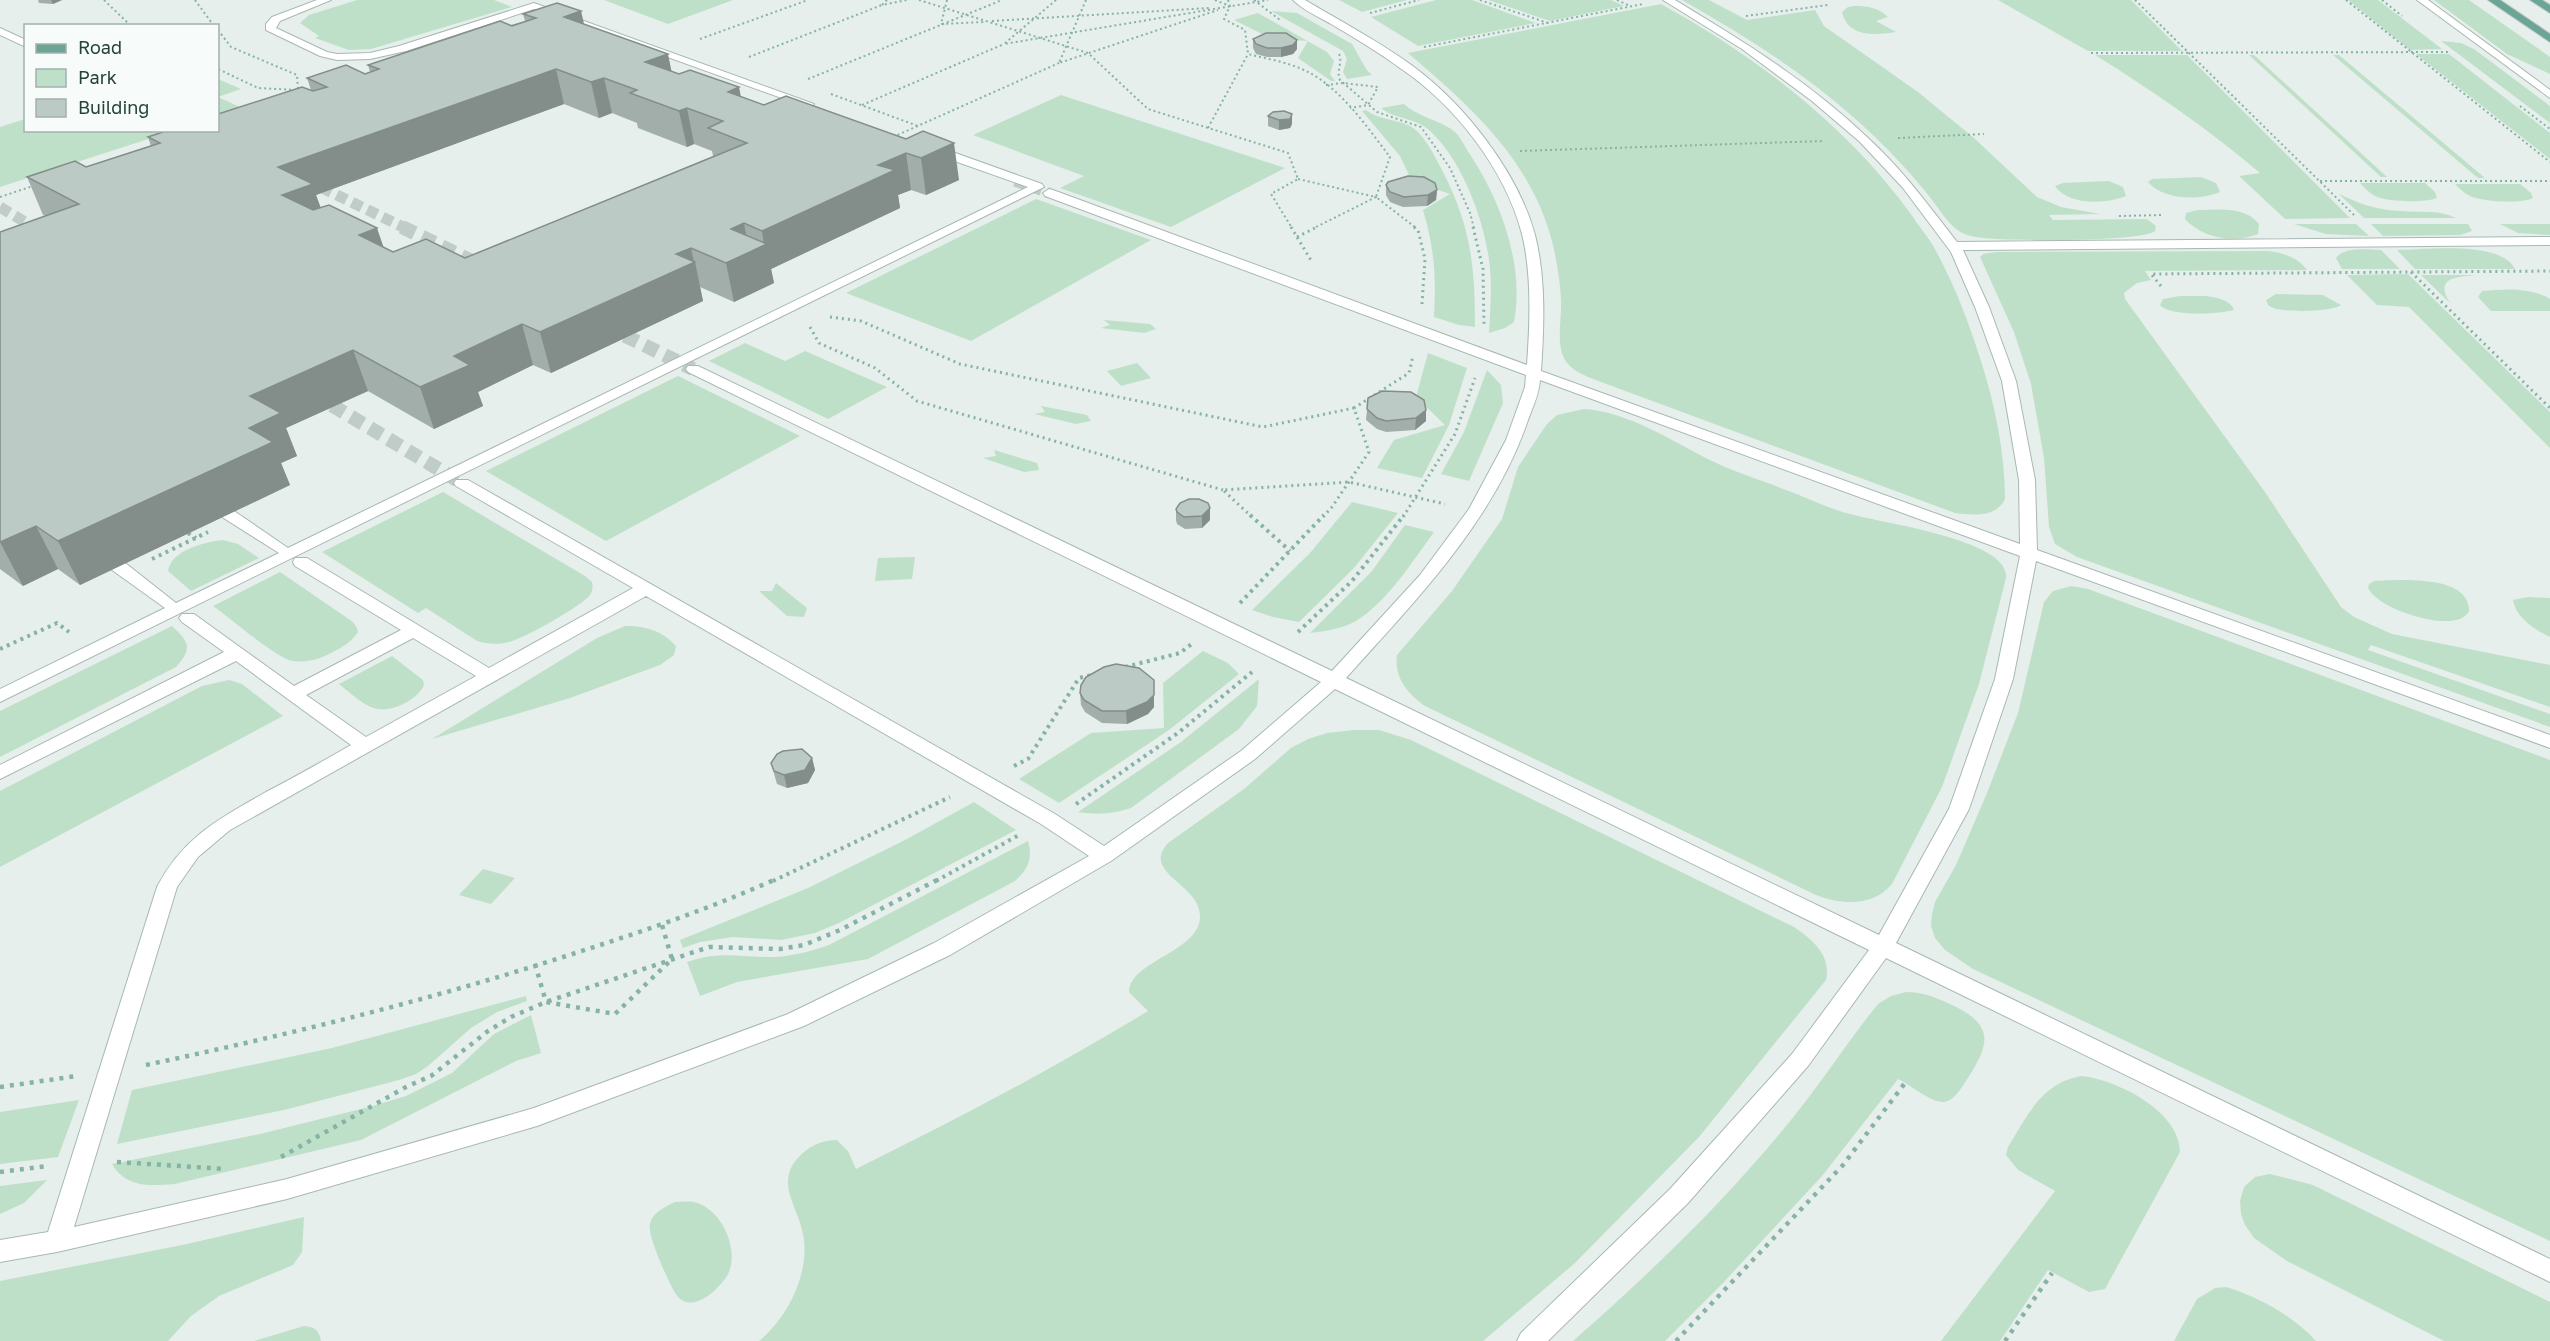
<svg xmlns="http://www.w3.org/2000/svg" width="2550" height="1341" viewBox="0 0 2550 1341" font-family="'Golos Text',sans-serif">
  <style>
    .green { fill: #bfe0c8 }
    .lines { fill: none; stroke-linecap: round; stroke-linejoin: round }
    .minor-tunnel-far1 { stroke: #bfccc8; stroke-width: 11; stroke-dasharray: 11 6; stroke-linecap: butt }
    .minor-tunnel { stroke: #bfccc8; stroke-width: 14; stroke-dasharray: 14 8; stroke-linecap: butt }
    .minor-casing { stroke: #a8b8b2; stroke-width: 2 }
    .major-casing { stroke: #c2cac8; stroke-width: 2 }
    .path-far3 { stroke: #86b3a5; stroke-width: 2; stroke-dasharray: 2 3; stroke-linecap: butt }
    .path-far2 { stroke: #86b3a5; stroke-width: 3; stroke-dasharray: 2 4; stroke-linecap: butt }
    .path-far1 { stroke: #86b3a5; stroke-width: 4; stroke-dasharray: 3 4.5; stroke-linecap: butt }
    .path { stroke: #86b3a5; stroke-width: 4.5; stroke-dasharray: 4 6; stroke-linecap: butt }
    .minor { fill: #fff; fill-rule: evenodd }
    .major { fill: #6aa596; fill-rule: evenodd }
    .wall { fill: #a1aea9; fill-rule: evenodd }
    .shaded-wall { fill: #838d89 }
    .building { fill: #bbcac4; stroke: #838d89; stroke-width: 1.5; fill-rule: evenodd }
  </style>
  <rect width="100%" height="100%" fill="#e6efeb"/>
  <g class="green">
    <polygon points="357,0 494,0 512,7 371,49 349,50 315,38 319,36 300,23 309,15"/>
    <polygon points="604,0 733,0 668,24"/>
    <polygon points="1339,0 1407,0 1362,12"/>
    <polygon points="1436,0 1472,0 1536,23 1418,46 1371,17"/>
    <polygon points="1488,0 1611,0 1624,6 1550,21"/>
    <path d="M1682 0H1709L1747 20 1815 10 1824 26 1918 92 1974 138 2037 197 2061 207 2100 214 2049 215 2053 220 2147 219 2156 226 2155 231C2143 242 2008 241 1984 238 1976 237 1966 236 1959 231 1947 223 1938 207 1929 196 1912 175 1894 155 1874 136 1817 81 1751 39 1682 0Z"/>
    <polygon points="1998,0 2131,0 2182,51 2088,51"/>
    <polygon points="2348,0 2378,0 2442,49 2410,50"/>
    <polygon points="2434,0 2469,0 2550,57 2550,74 2507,54"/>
    <path d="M1661 4C1757 57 1849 127 1913 217 1920 228 1930 239 1936 251 1955 286 1969 323 1981 361 1995 405 2005 453 2005 499 1996 518 1973 515 1955 513L1593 379C1583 375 1569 369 1564 358 1556 342 1562 317 1561 299 1560 282 1557 262 1553 245 1532 160 1471 107 1408 53Z"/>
    <path d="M1855 6C1868 6 1879 8 1888 17L1876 21 1896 32C1876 35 1848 38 1842 12L1848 7Z"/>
    <polygon points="1271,11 1297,13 1352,44 1366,69 1372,75 1347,79 1343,72 1347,59 1343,51"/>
    <polygon points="1258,13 1327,52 1334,61 1330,74 1335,81 1331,81 1298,58 1308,41 1270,38 1234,20"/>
    <polygon points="2441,41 2461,43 2474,49 2550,106 2550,123"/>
    <polygon points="2416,54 2449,54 2550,133 2550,159"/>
    <path d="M2095 55H2187L2350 218 2285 219 2239 176 2260 173C2208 129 2153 91 2095 55Z"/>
    <polygon points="2249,55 2254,55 2387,177 2381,177"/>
    <polygon points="2333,55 2339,55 2485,178 2478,178"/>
    <polygon points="218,79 241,89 218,97 242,108 218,116"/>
    <polygon points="1061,95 1285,168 1171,227 1060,188 1084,176 973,135"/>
    <path d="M1404 104C1419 118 1442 120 1456 133 1461 138 1465 147 1469 153 1500 199 1525 265 1514 322L1505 328 1489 333C1490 311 1492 290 1490 268 1486 224 1463 161 1430 131 1416 117 1395 120 1381 108Z"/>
    <path d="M1366 110C1381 122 1403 118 1417 131 1428 142 1435 157 1442 170 1471 226 1475 266 1475 327L1459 325 1434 317C1436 276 1435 251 1423 210L1450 194 1412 181 1400 156 1362 111Z"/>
    <polygon points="25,119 26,130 173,131 0,187 0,127"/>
    <path d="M2201 177 2216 183 2220 192C2199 201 2163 200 2148 182L2152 179Z"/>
    <path d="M2109 181 2123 187 2126 196C2106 204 2069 206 2055 186L2063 183Z"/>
    <path d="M2360 183H2425L2435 192 2437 198C2424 203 2387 202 2375 196 2369 193 2365 188 2360 183Z"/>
    <path d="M2455 184H2520L2531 193 2533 198C2520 204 2483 202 2470 196 2464 193 2459 188 2455 184Z"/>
    <path d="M2338 193C2358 204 2377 210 2401 211 2420 213 2438 209 2456 218H2364Z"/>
    <polygon points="1036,199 1151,240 971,341 846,293"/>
    <path d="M2198 210C2219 210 2244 206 2259 224L2258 234C2234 244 2202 238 2185 219L2186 213Z"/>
    <polygon points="2294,224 2356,224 2369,236 2326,234"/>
    <polygon points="2371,224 2468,224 2472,231 2460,235 2383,236"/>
    <polygon points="2500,224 2550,224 2550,235 2518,233"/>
    <path d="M2381 250 2400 269H2342L2336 258C2345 246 2368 250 2381 250Z"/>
    <path d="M2397 250C2424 250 2501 240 2515 269H2415Z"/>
    <path d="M2268 251C2283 253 2298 257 2307 270L2145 271 2151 280 2137 283 2124 293 2125 299 2265 492 2341 607 2354 617 2392 634 2550 665V707L2371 645 2368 650 2550 714V727L2077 557 2055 544 2049 527 2044 458 2031 384 2014 332 1980 257 1983 254 1996 252Z"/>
    <polygon points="2408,274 2550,412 2550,448 2409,307 2377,305 2347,275"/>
    <path d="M2421 275H2477C2456 277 2434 277 2450 303Z"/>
    <path d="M2482 291C2504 289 2530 287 2550 299V311H2491L2478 297Z"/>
    <path d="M2276 294 2323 295 2341 305C2333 312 2281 313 2271 307 2267 305 2268 304 2266 300Z"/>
    <path d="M2207 296C2217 298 2231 300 2234 310 2219 314 2170 317 2160 305L2163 299 2180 296Z"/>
    <polygon points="1104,320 1150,324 1156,329 1144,333 1101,328 1110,325"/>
    <polygon points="745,343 785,361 805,351 887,387 828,419 709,361"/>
    <polygon points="1428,353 1467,368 1449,425 1422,478 1377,468 1394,440 1445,425 1416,397"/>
    <polygon points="1137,363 1151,378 1121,386 1107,371"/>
    <polygon points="1487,370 1501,385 1503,403 1469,481 1441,474 1464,432"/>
    <polygon points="678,376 800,436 606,541 486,471"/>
    <polygon points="1041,406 1087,415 1091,421 1076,424 1034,414 1045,412"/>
    <path d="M1584 409C1629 412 1670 440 1710 460 1734 472 1761 480 1786 490 1808 498 1831 510 1854 515 1882 523 2011 540 2006 578L1979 684 1942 787 1892 884C1873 907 1842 905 1816 895L1425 706C1408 694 1394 678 1397 655L1452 591 1502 519 1518 467 1547 424 1557 415Z"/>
    <polygon points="994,450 1037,463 1039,470 1024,472 983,458 996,456"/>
    <path d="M443 492 585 576 592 582C593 587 593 590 590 595 582 606 523 639 509 642 498 645 488 644 477 641L426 608 418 613 322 552Z"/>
    <polygon points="1352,502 1398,513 1354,568 1299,622 1273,617 1252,610 1310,553"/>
    <path d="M1405 525 1434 532C1413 561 1386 603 1356 621 1342 629 1325 631 1310 633L1372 571Z"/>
    <path d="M223 540 238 544 259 558 191 591 168 571C171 550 205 542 223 540Z"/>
    <polygon points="915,557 912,579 875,581 878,558"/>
    <path d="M280 572 353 622 357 628 358 632C351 642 343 647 333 652 320 659 307 663 293 661 276 658 230 618 213 606Z"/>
    <path d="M2374 581C2399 580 2471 574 2469 612 2468 613 2463 618 2462 618 2442 629 2378 609 2368 588L2369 584Z"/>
    <polygon points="776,583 807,608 804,617 787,616 759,591 772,591"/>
    <polygon points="2071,586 2088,589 2550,760 2550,1241 1973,969 1945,950 1935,938 1931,926 1932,914 1935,902 1956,865 1987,793 2018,713 2044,602 2053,591"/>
    <path d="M2528 597 2550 598V637C2535 630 2516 618 2513 600Z"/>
    <path d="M172 626C189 642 193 648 176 667L0 757V711Z"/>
    <path d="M625 626C644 625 663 631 676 646L674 655 660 665 570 698 432 739 597 638Z"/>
    <polygon points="1203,651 1228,663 1239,674 1169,730 1059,803 1019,779 1091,733 1164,728 1163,683"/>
    <path d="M392 656 423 680 424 685C417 701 388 715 371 707 360 702 349 692 339 684Z"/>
    <path d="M1259 679 1257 706 1239 729 1131 808C1113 814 1098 815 1078 812L1181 742Z"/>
    <polygon points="229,680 242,684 283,716 0,867 0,791 202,686"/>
    <path d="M1354 730H1379L1411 740 1794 927C1812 939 1832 956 1826 980L1699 1137 1575 1263 1483 1341H759C787 1318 808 1277 804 1240 800 1206 770 1181 804 1152 813 1144 825 1140 837 1140L848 1151 856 1169C955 1120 1053 1069 1148 1011L1129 992C1130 961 1198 952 1200 918 1202 884 1140 874 1168 843L1244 789 1291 748 1308 739 1327 733Z"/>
    <polygon points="974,802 1016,830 839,923 815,933 781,940 733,937 700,942 683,948 680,940 808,888 907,839"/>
    <path d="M1028 841C1033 859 1028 869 1015 881L868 959 737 982 700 996 687 962C722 950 741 958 775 957 794 956 811 951 829 945Z"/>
    <polygon points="483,869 515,878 491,904 459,895"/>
    <path d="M1906 992C1923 992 1935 997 1950 1004 1998 1026 1989 1046 1964 1084 1959 1091 1953 1101 1944 1102 1929 1102 1911 1085 1898 1079L1822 1176 1723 1283 1665 1341H1573C1655 1269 1735 1192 1802 1106 1828 1073 1851 1037 1878 1004L1891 996Z"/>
    <polygon points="526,996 527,1001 497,1012 471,1028 428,1066 416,1074 399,1080 284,1110 117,1144 132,1090 332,1048"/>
    <path d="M531 1015 541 1053 516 1061 361 1140 175 1184C150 1186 126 1188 112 1164L260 1134 369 1107 406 1096 452 1073 494 1034Z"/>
    <path d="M2082 1076C2117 1080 2180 1111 2180 1152L2105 1289 2089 1292 2048 1270 2000 1341H1941L2055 1191 2018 1170 2006 1155 2008 1147C2027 1116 2042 1082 2082 1076Z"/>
    <polygon points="79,1100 58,1157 0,1164 0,1112"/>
    <polygon points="2270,1174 2313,1185 2550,1302 2550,1341 2444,1341 2287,1261 2254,1238 2245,1225 2241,1214 2240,1201 2244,1187 2255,1177"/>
    <polygon points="47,1180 24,1203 0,1214 0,1186"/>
    <path d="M675 1202C681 1202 688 1201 694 1202 721 1208 739 1248 729 1272 722 1287 695 1313 679 1298 672 1292 650 1240 650 1230 649 1227 650 1220 653 1217 658 1210 667 1206 675 1202Z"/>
    <polygon points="304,1217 302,1252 293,1265 219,1296 191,1316 168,1341 0,1341 0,1281 187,1244"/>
    <path d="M2226 1287C2259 1297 2293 1316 2316 1341H2174L2197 1299 2215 1288Z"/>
    <path d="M304 1326C315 1327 319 1330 321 1341H254Z"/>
  </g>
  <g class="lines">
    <g class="minor-tunnel-far1">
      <polyline points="306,180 405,228"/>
      <polyline points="1015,181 1049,193"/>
      <polyline points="0,207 35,228"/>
    </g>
    <g class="minor-tunnel">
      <polyline points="32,227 47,236"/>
      <polyline points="402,227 486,268"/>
      <polyline points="605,326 693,369"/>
      <polyline points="313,394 462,483"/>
    </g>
    <g class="minor-casing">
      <g id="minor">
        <polygon points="317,0 331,0 280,21 276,28 327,52 337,54 370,53 399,46 534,3 814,104 812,106 804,106 534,9 406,51 370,59 337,60 320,56 266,30 266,24 272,17"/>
        <path d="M1293 0H1305C1342 22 1380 42 1414 67 1465 105 1518 172 1535 235 1546 278 1544 327 1541 371L2020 544 2019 480 2002 381 1975 307 1951 252 1903 188 1860 142 1812 101 1742 49 1663 0H1675C1743 41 1811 83 1868 138 1902 169 1929 206 1957 242L2550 237V245L1963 250 1989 307 2016 381 2035 480 2037 550 2550 735V748L2036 561 2013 679 1969 809 1896 943 2550 1259V1282L1886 958 1808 1066 1688 1203 1548 1341H1517L1521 1333 1670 1189 1792 1054 1869 950 1335 689 1255 759 1111 861 950 955 804 1026 537 1126 287 1199 57 1252 0 1262V1240L48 1232 157 887C183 837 219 819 266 792 295 777 323 761 351 745L236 661 0 779V765L224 652 182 622 179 618 182 614H194L294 686 401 630 295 566 293 562 295 558H307L489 668 633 588 456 486 454 483 456 480H468L1055 814 1104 846 1241 751 1321 682 688 372 686 369 688 366H698L1332 671 1420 575 1469 509 1506 440 1525 387 1526 375 1045 196 1043 193 1049 189 1053 190 1527 365C1530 323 1532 275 1522 234 1505 169 1455 105 1400 68 1378 52 1355 38 1331 24 1319 17 1303 10 1293 0ZM1540 380 2020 556 1995 679 1949 809 1879 935 1346 678C1416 600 1494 521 1528 420 1533 407 1539 394 1540 380ZM646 596 1041 824 1089 856 934 943 788 1014 534 1108 287 1179 74 1227 177 887 198 857 230 830ZM413 638 476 676 366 737 306 695Z"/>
        <polygon points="2417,0 2428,0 2550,90 2550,98"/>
        <polygon points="0,28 26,40 26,47 0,35"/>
        <polygon points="933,145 1042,184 1044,187 0,702 0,689 165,608 112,570 110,566 112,562 124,562 176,603 279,553 222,517 220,514 222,511 234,511 288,548 1028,187 929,152 927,149"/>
      </g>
    </g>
    <g class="major-casing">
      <g id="major">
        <polygon points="2488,0 2500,0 2550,34 2550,42"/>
        <polygon points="2530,0 2542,0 2550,5 2550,13"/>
      </g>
    </g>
    <g class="path-far3">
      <polyline points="104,0 131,26"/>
      <polyline points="195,0 214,26"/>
      <polyline points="887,0 882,5 907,0"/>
      <polyline points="919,0 1088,53 1148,109 1288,153 1298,179 1271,194 1292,228"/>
      <polyline points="947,0 941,24 984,22"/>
      <polyline points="1056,0 1004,44 1268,0"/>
      <polyline points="1086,0 1059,63 1218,10"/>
      <polyline points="1215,0 1230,6"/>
      <path d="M1228 0 1230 6 1224 19 1245 30 1248 54C1267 59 1288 62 1306 71 1341 88 1367 127 1390 157L1376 197 1416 228"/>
      <polyline points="1254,0 1280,20"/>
      <polyline points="1480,0 1548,23"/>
      <polyline points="1617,0 1630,6"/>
      <polyline points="2135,0 2355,216"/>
      <polyline points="2346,0 2550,162"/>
      <polyline points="2382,0 2402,16"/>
      <polyline points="1370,13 1419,0"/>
      <polyline points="1746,16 1828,5"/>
      <polyline points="992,21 1209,8"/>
      <polyline points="218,30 231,47 297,75 298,90 258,88 218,69"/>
      <polyline points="700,39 808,0"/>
      <polyline points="1424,47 1643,4"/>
      <polyline points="2091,53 2449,52"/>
      <path d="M1339 54C1343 62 1336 71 1340 80L1377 112 1421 127 1450 168 1470 213 1474 228"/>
      <polyline points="749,57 882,5"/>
      <polyline points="808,79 1002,0"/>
      <polyline points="1326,85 1343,83 1378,87 1368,105 1350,108"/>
      <polyline points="831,94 918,126"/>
      <polyline points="862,105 1004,44"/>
      <polyline points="2520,106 2550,129"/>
      <polyline points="1208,128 1248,54"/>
      <polyline points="893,137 1059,63"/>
      <polyline points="1898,138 1984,134"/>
      <polyline points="1520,151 1824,141"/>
      <polyline points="1298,179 1376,197 1314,228"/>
      <polyline points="2320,181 2550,181"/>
      <polyline points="0,197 33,186"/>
      <polyline points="2119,216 2164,215"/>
    </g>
    <g class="path-far2">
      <polyline points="1291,227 1312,262"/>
      <polyline points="1414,227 1418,230 1425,259 1422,304"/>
      <polyline points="1473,227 1483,269 1484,326"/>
      <polyline points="1297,237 1317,227"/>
      <polyline points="2411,272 2550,408"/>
      <polyline points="2161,286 2151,274 2550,271"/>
      <polyline points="830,317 861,321 960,364 1263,427 1354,408"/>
      <polyline points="810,327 819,343 875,368 917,401 1223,490"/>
      <polyline points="1252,517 1223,490 1349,482 1445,504"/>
      <polyline points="1323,517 1332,507 1369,452 1354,408 1409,373 1413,356"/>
      <polyline points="1403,517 1455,434 1475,378"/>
    </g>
    <g class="path-far1">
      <polyline points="1250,515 1290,551"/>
      <polyline points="188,533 196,538"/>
      <polyline points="152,559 208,532"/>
      <polyline points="1240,603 1324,515"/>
      <polyline points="1298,632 1352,581 1404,515"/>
      <polyline points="0,649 57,623 69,632"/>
      <polyline points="1125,667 1180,653 1193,643"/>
      <polyline points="1014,766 1028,759 1079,678 1092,675"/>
      <polyline points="1076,804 1178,733 1252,672"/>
      <polyline points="773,881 950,797"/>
      <polyline points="936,881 1019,835"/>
    </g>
    <g class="path">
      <polyline points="535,964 546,1002 615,1014 672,959 662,925"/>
      <path d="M146 1065C287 1035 426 1001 563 957 635 934 707 910 776 879"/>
      <polyline points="0,1087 77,1076"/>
      <polyline points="281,1157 406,1087 431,1076 488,1031 511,1017 546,1002 709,947 780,949 804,945 840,930 939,879"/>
      <polyline points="117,1162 226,1169"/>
      <polyline points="0,1172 47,1166"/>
      <polyline points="1676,1341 1843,1165 1905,1083"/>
      <polyline points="2005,1341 2052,1273"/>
    </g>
    <use href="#minor" class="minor"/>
    <use href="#major" class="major"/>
  </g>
  <g class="wall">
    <polygon points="38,0 62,0 53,4 39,3"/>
    <path d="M523 14 584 24 672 72 764 105 906 139 959 180 926 195 911 190 898 195 900 208 771 269 774 283 734 302 700 287 703 301 551 373 533 365 478 392 483 406 434 429 368 391 286 428 297 456 281 463 290 485 80 585 58 569 23 586 0 569V232L46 216 43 215 27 177 86 167 151 146 148 137 311 90 307 78 365 74 370 72 368 65 525 21ZM564 104 599 118 612 113 637 123 638 128 687 147 694 144 712 151 713 156 465 258 393 252 384 247 321 208 316 195Z"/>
    <polygon points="1253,39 1297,40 1297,49 1293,54 1281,57 1267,57 1256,54 1253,48"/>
    <polygon points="1268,116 1292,124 1290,128 1279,130 1268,126"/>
    <polygon points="1386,185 1437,190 1436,200 1427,206 1403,207 1390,202 1386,195"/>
    <polygon points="1367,409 1426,410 1426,421 1415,430 1386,432 1377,429 1366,420"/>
    <polygon points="1210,508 1210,520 1202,528 1185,529 1177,524 1176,520 1176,509"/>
    <polygon points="1154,680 1154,707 1148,714 1127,724 1102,723 1085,712 1081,705 1080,693"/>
    <polygon points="812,758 815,770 808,783 787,788 777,784 771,763"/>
  </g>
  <g class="shaded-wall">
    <polygon points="51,0 62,0 53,4"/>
    <polygon points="581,11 589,45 564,17"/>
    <polygon points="1297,40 1297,49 1293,54 1281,57 1281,48"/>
    <polygon points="668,54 675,88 645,62"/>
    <polygon points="556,69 564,104 316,195 325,221 282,195 278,167"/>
    <polygon points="604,78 612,113 599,118 591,82"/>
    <polygon points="739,87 746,123 728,92"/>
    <polygon points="687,108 694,144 687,147 679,111"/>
    <polygon points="1292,114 1292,124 1290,128 1279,130 1279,120"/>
    <polygon points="954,143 959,180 926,195 921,158"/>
    <polygon points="906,153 911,190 898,195 900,208 771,269 774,283 734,302 726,263 731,229 744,223 749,252 764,245 762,231 878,165"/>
    <polygon points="1437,190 1436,200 1427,206 1428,195"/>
    <polygon points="377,228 390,266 359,235"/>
    <polygon points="691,248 694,262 695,262 703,301 551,373 540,332 676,254"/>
    <polygon points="522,324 533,365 478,392 483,406 434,429 420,387 454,356"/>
    <polygon points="353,350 368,391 286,428 297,456 281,463 290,485 80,585 58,541 249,428 250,396"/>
    <polygon points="1426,410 1426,421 1415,430 1416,418"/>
    <polygon points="1210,508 1210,520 1202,528 1202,516"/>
    <polygon points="36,526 58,569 23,586 0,542"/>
    <polygon points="1154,680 1154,707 1148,714 1127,724 1126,711"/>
    <polygon points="812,758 815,770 808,783 787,788 784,775"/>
  </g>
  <g class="building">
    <path d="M557 3 581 11 564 17 668 54 645 62 679 74 690 70 739 87 728 92 764 105 786 96 906 139 923 131 954 143 921 158 906 153 878 165 895 170 762 231 744 223 731 229 767 244 726 263 691 248 676 254 695 262 540 332 522 324 454 356 470 365 420 387 353 350 250 396 281 413 249 428 273 442 58 541 36 526 0 542V232L79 204 27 177 75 161 86 167 160 143 148 137 169 130H218V114L302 87 313 91 327 87 307 78 346 65 365 74 379 69 368 65 500 21 512 26 536 18 523 14ZM556 69 591 82 604 78 637 90 630 93 679 111 687 108 723 121 708 128 747 143 465 258 426 239 393 252 359 235 377 228 329 205 313 210 282 195 313 184 278 167Z"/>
    <polygon points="1266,33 1286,33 1297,40 1293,45 1281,48 1267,48 1256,44 1253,39"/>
    <polygon points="1284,111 1292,114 1290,119 1279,120 1268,116 1273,112"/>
    <polygon points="1408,176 1424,177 1435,183 1437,190 1428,195 1404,197 1390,192 1386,185 1388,182"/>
    <polygon points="1382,391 1411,392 1424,400 1426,410 1416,418 1386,421 1377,418 1367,409 1368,398"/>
    <polygon points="1189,499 1199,499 1208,503 1210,508 1202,516 1184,517 1177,512 1176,509 1180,503"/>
    <polygon points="1116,664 1139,668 1154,680 1154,695 1147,702 1126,711 1102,711 1084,700 1080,693 1081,685 1086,677 1104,667"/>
    <polygon points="802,749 812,758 805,770 784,775 774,771 771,763 777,754 783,751"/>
  </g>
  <rect x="24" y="24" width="195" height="108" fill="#f7fbf9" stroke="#a3b1ad" stroke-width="1.5"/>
  <rect x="36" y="44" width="30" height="9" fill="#6aa596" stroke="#a3b1ad" stroke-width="1.5"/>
  <text x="78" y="54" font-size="18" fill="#24423a">Road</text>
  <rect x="36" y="69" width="30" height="18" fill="#bfe0c8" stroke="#a3b1ad" stroke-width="1.5"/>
  <text x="78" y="84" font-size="18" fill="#24423a">Park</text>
  <rect x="36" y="99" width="30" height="18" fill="#bbcac4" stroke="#a3b1ad" stroke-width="1.5"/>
  <text x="78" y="114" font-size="18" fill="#24423a">Building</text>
</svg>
